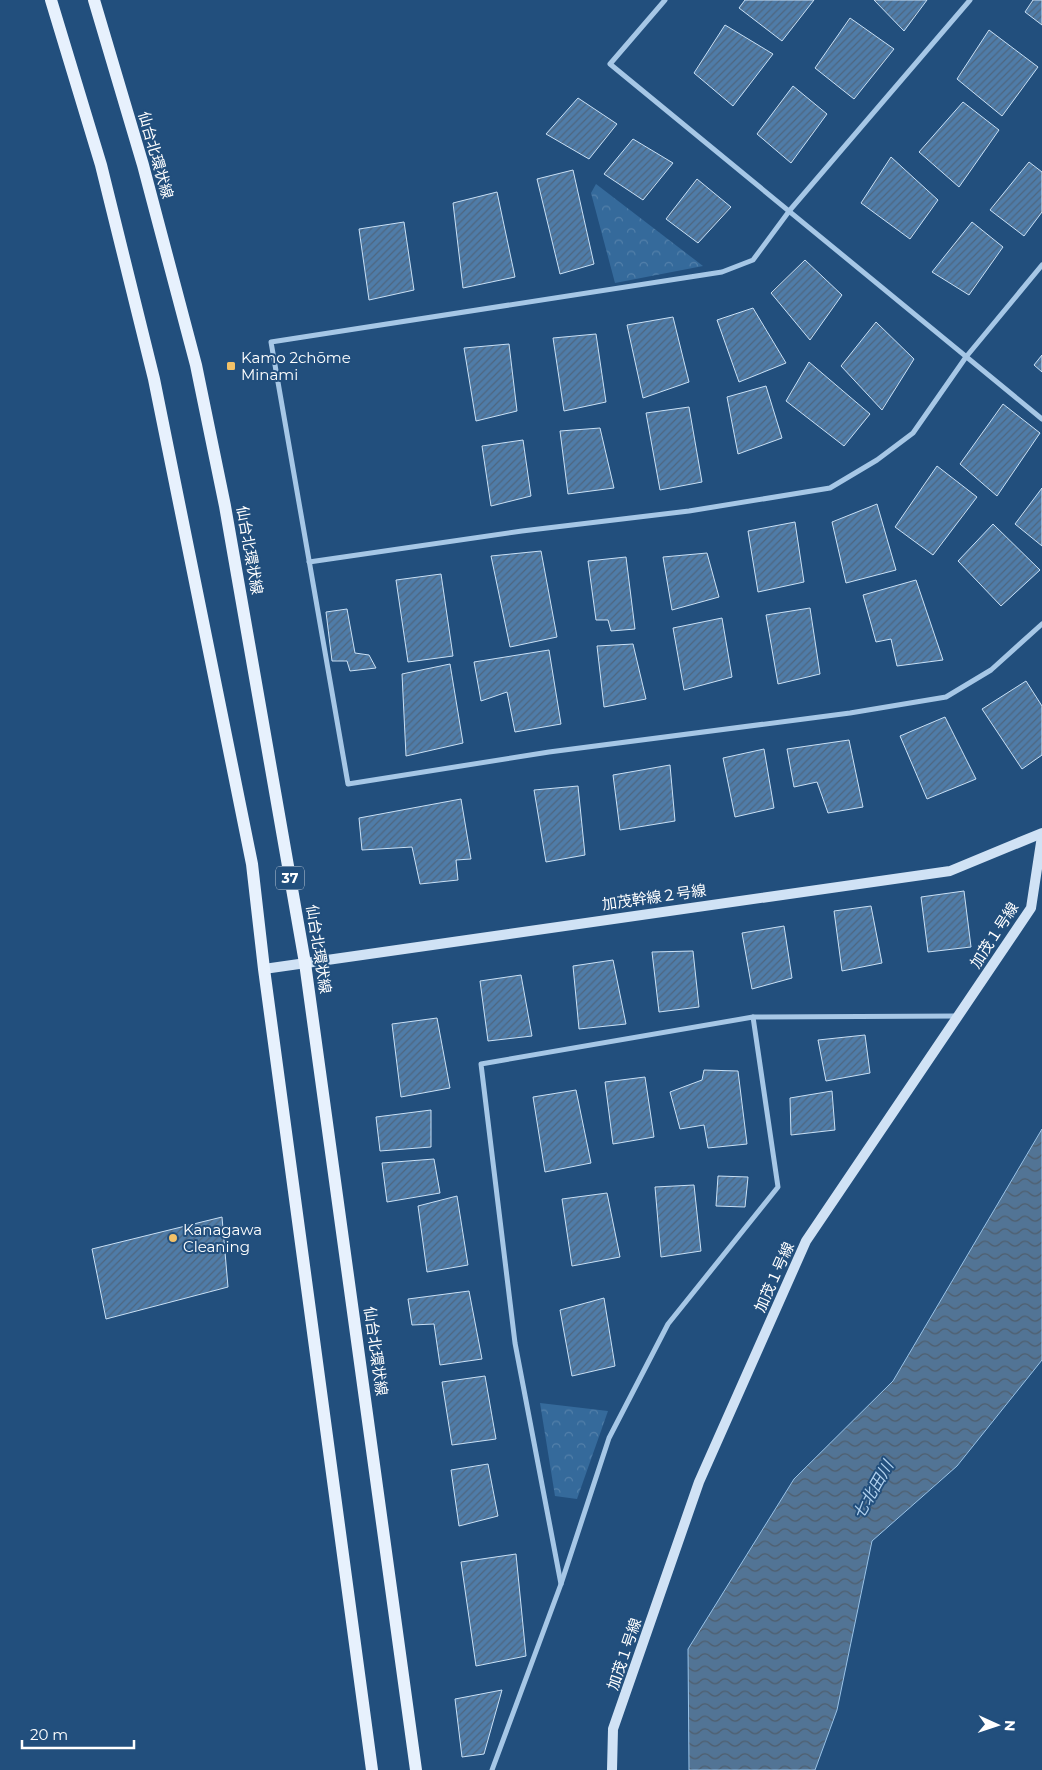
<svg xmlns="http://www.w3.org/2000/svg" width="1042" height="1770" viewBox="0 0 1042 1770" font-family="Montserrat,'Noto Sans JP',sans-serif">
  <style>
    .forest { fill: url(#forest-crowns) }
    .water { fill: url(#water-waves); stroke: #9ac3e7 }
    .building { fill: url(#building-hatch); stroke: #c9e0f5 }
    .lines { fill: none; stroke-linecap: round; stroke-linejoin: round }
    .street { stroke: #a6c7e6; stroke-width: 5 }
    .secondary { stroke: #d0e2f5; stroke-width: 10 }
    .primary { stroke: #e7f1fd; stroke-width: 12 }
    .poi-dot { fill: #f2c168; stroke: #224f7d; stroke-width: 2 }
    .labels { text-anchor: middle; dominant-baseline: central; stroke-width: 4; stroke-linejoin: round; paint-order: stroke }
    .shield { fill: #224f7d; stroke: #bdcad8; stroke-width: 1 }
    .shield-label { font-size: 14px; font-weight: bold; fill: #fff }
    .street-label { font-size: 15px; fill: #fff; stroke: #224f7d }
    .poi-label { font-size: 15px; fill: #fff; stroke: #224f7d; text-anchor: start }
    .water-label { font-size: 16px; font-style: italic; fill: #b1d1ee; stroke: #224f7d }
  </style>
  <defs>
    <pattern id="forest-crowns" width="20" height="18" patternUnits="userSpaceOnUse" patternTransform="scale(1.25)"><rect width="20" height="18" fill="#356a9b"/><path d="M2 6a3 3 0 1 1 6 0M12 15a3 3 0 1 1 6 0" fill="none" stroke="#5380aa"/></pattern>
    <pattern id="water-waves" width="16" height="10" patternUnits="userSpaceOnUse" patternTransform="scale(1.25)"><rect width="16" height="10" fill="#527495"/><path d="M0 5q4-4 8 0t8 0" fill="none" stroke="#4f5e6d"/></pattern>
    <pattern id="building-hatch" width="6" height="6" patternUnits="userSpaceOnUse" patternTransform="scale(1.25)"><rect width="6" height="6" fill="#4f7ca8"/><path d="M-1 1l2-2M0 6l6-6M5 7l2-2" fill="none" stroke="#4e667f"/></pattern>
  </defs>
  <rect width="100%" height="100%" fill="#224f7d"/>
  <g class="forest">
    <polygon points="596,184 703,266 615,283 591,193"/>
    <polygon points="540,1403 608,1411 577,1499 555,1496"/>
  </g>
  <polygon class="water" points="1042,1129 1042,1360 957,1466 872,1541 837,1710 815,1770 689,1770 688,1649 794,1479 893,1381"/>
  <g class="building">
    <polygon points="745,0 814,0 782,41 739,8"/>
    <polygon points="874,0 927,0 904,31"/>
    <polygon points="1033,0 1042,0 1042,25 1025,12"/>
    <polygon points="850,18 894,49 854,99 815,68"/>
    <polygon points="725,25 773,54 733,106 694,73"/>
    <polygon points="989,30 1038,67 1002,116 957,79"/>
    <polygon points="793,86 827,114 791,163 757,134"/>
    <polygon points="578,98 617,124 589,159 546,134"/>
    <polygon points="963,102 999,130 959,187 919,152"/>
    <polygon points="633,139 673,163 643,200 604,174"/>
    <polygon points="891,157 938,200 910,239 861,203"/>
    <polygon points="1029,162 1042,172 1042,212 1024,236 990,210"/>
    <polygon points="573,170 594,264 560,274 537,179"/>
    <polygon points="697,179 731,207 698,243 666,219"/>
    <polygon points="497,192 515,277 463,288 453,203"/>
    <polygon points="404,222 414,290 369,300 359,229"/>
    <polygon points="972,222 1003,247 969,295 932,272"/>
    <polygon points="805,260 842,295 810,340 771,293"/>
    <polygon points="753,308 786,363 739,382 717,320"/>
    <polygon points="673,317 689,382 643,398 627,325"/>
    <polygon points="876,322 914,359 882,410 841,366"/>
    <polygon points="596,334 606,402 564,411 553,338"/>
    <polygon points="509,344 517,411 476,421 464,348"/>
    <polygon points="1042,355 1042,372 1034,365"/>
    <polygon points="809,362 870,414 844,446 786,401"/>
    <polygon points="766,386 782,438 738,454 727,397"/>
    <polygon points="1003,404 1040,433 997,496 960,464"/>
    <polygon points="689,407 702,482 660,490 646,413"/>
    <polygon points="600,428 614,488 568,494 560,431"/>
    <polygon points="523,440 531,496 491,506 482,446"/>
    <polygon points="937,466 977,497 933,555 895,527"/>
    <polygon points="1042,488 1042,546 1015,524"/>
    <polygon points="877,504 896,570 846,583 832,522"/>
    <polygon points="795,522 804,582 758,592 748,531"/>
    <polygon points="993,524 1040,570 1001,606 958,561"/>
    <polygon points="541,551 557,637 510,647 491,556"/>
    <polygon points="707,553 719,597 672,610 663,557"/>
    <polygon points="626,557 635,629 611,631 608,620 596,620 588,561"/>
    <polygon points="441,574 453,656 408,662 396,580"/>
    <polygon points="916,580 943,660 897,666 891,639 876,642 863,595"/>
    <polygon points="810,608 820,674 778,684 766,615"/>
    <polygon points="347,609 355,653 369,655 376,668 350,671 347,661 332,661 326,612"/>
    <polygon points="722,618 732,677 684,690 673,628"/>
    <polygon points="633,644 646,699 604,707 597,646"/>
    <polygon points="549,650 561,724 515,732 507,692 481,701 474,662"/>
    <polygon points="450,664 463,743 406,756 402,674"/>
    <polygon points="1026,681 1042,706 1042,755 1022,769 982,709"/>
    <polygon points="945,717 976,779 927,799 900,736"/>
    <polygon points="849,740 863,807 828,813 817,782 794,787 787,749"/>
    <polygon points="764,749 774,808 735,817 723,758"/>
    <polygon points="670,765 675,821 620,830 613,775"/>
    <polygon points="578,786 585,855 546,862 534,790"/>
    <polygon points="461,799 471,859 456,860 458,880 420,884 412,847 362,850 359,818"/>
    <polygon points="964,891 971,947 928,952 921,897"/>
    <polygon points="871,906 882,963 842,971 834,911"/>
    <polygon points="784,926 792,978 752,989 742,933"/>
    <polygon points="693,951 699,1007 659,1012 652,952"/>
    <polygon points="613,960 626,1024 579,1029 573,966"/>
    <polygon points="521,975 532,1036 488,1041 480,981"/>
    <polygon points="437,1018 450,1088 401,1097 392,1024"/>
    <polygon points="865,1035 870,1073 826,1081 818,1040"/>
    <polygon points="704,1070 738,1071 747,1144 708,1148 704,1125 680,1129 670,1092 702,1080"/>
    <polygon points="645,1077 654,1137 613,1144 605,1082"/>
    <polygon points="576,1090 591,1163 545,1172 533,1097"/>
    <polygon points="832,1091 835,1130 791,1135 790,1098"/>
    <polygon points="431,1110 431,1147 380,1151 376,1117"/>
    <polygon points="434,1159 440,1193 387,1202 382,1163"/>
    <polygon points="718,1176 748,1177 745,1207 716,1206"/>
    <polygon points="694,1185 701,1251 661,1257 655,1187"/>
    <polygon points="607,1193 620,1257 572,1266 562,1199"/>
    <polygon points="457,1196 468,1265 427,1272 418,1206"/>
    <polygon points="222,1217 228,1287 106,1319 92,1249"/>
    <polygon points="469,1291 482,1359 440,1365 434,1324 412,1325 408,1299"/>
    <polygon points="604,1298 615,1366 572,1376 560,1310"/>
    <polygon points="485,1376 496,1439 452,1445 442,1382"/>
    <polygon points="488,1464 498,1516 459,1526 451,1470"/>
    <polygon points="516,1554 526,1656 476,1666 461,1562"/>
    <polygon points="502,1690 484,1754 462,1757 455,1699"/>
  </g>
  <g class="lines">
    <g class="street">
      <polyline points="665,0 610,64 1042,419"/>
      <polyline points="970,0 790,210 753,260 722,272 271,342 348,784 549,752 850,713 946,697 991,670 1042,624"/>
      <polyline points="309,562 522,531 689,511 830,488 877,460 913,433 966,357 1042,265"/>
      <polyline points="561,1584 515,1343 481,1064 753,1017 957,1016"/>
      <polyline points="492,1770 561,1584 609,1438 668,1324 778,1187 753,1017"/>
    </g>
    <g class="secondary">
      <polyline points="264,969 950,871 1042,833"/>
      <polyline points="612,1770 613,1729 699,1482 806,1241 1031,908 1042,836"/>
    </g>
    <g class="primary">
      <polyline points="51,0 101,165 154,379 252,864 264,969 372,1770"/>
      <polyline points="94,0 143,165 196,365 225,506 305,963 416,1770"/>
    </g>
  </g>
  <g class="poi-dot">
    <rect x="226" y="361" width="10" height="10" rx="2.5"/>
    <circle cx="173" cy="1238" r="5"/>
  </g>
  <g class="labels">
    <rect class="shield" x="276" y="866.5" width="28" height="23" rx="4"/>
    <g class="shield-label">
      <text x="290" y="878">37</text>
    </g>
    <g class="street-label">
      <text transform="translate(156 155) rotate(74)">仙台北環状線</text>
      <text transform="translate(250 550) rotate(80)">仙台北環状線</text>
      <text transform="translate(654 897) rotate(-8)">加茂幹線２号線</text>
      <text transform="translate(994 935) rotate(-57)">加茂１号線</text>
      <text transform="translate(319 949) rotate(81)">仙台北環状線</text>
      <text transform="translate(774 1277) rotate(-66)">加茂１号線</text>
      <text transform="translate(376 1351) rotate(82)">仙台北環状線</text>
      <text transform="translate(624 1654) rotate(-71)">加茂１号線</text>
    </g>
    <g class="poi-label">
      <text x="241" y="357">Kamo 2chōme<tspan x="241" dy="17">Minami</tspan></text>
      <text x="183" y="1229">Kanagawa<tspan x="183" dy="17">Cleaning</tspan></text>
    </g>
    <g class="water-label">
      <text transform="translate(873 1490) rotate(-60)">七北田川</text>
    </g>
  </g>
  <g transform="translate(997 1725) rotate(93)" stroke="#224f7d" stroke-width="4" paint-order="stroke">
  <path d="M0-4L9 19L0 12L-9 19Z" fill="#ffffff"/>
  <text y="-8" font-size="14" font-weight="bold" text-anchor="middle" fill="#ffffff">N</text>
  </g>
  <path d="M22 1740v8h112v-8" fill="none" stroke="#ffffff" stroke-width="2.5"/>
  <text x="30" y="1740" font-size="15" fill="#ffffff" stroke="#224f7d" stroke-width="4" paint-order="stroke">20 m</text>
</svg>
